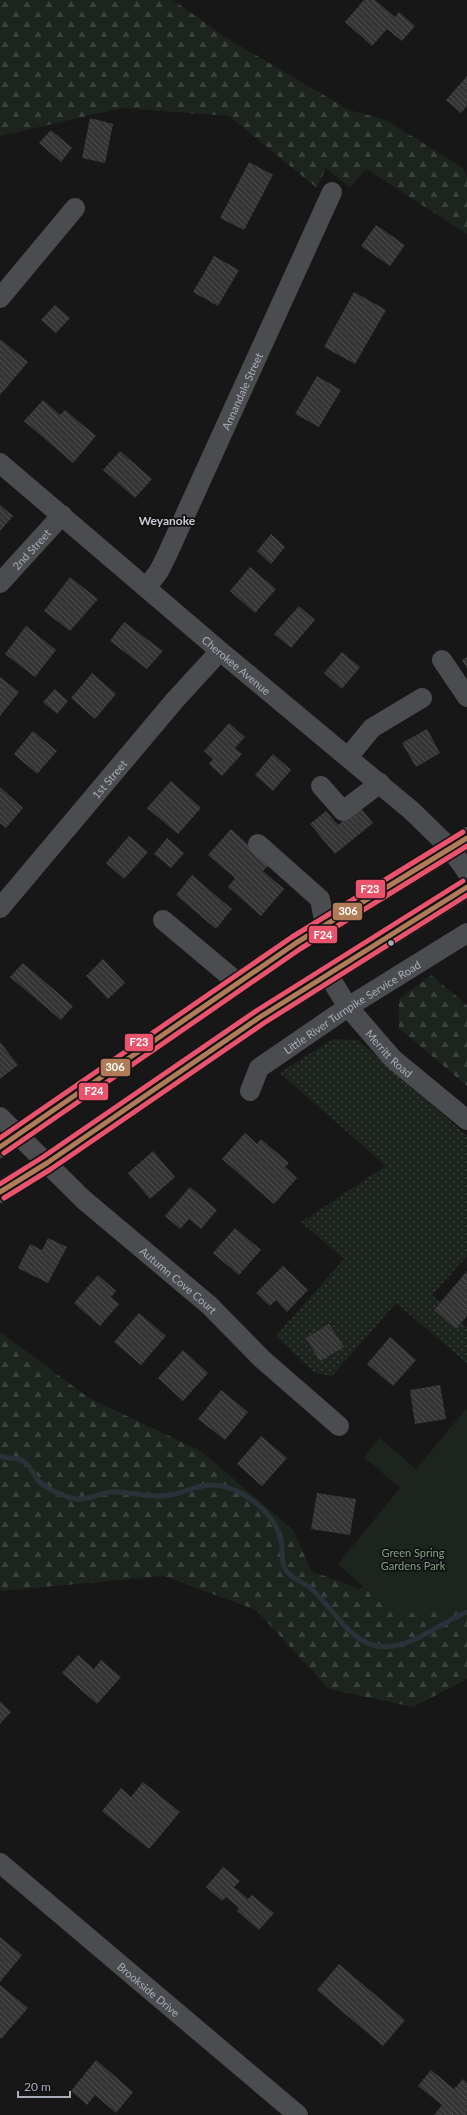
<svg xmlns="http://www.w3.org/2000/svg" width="467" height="2115" viewBox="0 0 467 2115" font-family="Lato,sans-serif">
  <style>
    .grass { fill: url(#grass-dots) }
    .forest { fill: url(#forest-firs) }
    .park { fill: #1d241e }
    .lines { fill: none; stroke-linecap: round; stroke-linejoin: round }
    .stream { stroke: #2a3239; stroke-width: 5 }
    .building { fill: url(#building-back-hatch) }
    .minor { stroke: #4b4c50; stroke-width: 20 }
    .major { stroke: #4d4f52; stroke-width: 22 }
    .bus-1-casing { stroke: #111113; stroke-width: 8 }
    .bus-2-casing { stroke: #111113; stroke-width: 8 }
    .bus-3-casing { stroke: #111113; stroke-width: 8 }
    .bus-1 { stroke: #b07c57; stroke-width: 5 }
    .bus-2 { stroke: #e9536b; stroke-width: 5 }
    .bus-3 { stroke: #e9536b; stroke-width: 5 }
    .bus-dot { fill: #a8adb8; stroke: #111113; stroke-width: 1.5 }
    .labels { text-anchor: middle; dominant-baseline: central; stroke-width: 3.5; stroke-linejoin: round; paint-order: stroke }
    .street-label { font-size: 11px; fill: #a8adb8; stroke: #111113 }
    .park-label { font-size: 11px; fill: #7fa381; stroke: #111113 }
    .neighbourhood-label { font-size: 12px; font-weight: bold; fill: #c9ccd4; stroke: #111113 }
    .line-badge { stroke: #111113; stroke-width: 1.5 }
    .badge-label { font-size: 11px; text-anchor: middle; font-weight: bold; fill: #fff }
  </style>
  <defs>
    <pattern id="grass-dots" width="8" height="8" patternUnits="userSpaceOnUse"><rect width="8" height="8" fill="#1d241e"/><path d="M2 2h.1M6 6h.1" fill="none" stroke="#3b413d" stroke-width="1.8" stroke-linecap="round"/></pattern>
    <pattern id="forest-firs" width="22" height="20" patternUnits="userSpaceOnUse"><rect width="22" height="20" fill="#1d241e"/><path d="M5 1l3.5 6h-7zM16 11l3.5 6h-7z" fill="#3b413d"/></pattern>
    <pattern id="building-back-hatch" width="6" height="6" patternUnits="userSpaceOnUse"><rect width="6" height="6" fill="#353536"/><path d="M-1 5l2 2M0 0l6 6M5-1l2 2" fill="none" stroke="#4f5051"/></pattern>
  </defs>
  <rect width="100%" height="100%" fill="#171717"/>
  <polygon class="grass" points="333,1039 358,1040 467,1136 467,1256 432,1295 467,1327 467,1363 396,1303 332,1376 315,1373 276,1336 344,1259 301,1222 386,1166 280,1073"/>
  <g class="forest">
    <polygon points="0,0 173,0 225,37 349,110 386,120 463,168 467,177 467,234 366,169 350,188 326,168 317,188 229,116 122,108 0,136"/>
    <polygon points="431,975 467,1005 467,1086 399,1028 399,999"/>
    <polygon points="0,1332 89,1398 201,1451 294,1531 311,1571 360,1589 418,1541 467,1483 467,1679 413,1707 329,1689 256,1610 164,1576 0,1591"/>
  </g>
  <polygon class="park" points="467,1408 467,1610 393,1614 338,1564 400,1488 364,1457 380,1438 416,1469"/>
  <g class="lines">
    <path class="stream" d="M0 1456C7 1459 18 1457 23 1461 31 1466 33 1474 38 1480 46 1489 64 1497 76 1499 88 1501 99 1493 111 1492 127 1491 143 1496 159 1496 184 1497 199 1478 229 1488 251 1495 276 1517 281 1540 283 1548 281 1562 285 1569 290 1578 301 1581 309 1587 336 1608 352 1653 393 1646 420 1642 442 1622 467 1612"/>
  </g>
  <g class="building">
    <polygon points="364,0 375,0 395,17 399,12 415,26 402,41 387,29 372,46 345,22"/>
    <polygon points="467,76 467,106 461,113 446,100"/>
    <polygon points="90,118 113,124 105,163 82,158"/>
    <polygon points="51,130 72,148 61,162 39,143"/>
    <polygon points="249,162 273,175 244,230 220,218"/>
    <polygon points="376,225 405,245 390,266 361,246"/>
    <polygon points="214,256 239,270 218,306 193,292"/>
    <polygon points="354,292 386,310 355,364 324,347"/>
    <polygon points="55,305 70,318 56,333 41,320"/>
    <polygon points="0,339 28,362 0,395"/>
    <polygon points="317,376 341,390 319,427 295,414"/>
    <polygon points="43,400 60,415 65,410 96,436 73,463 24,421"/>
    <polygon points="120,451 152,479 135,498 103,470"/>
    <polygon points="0,505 13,516 0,531"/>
    <polygon points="271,534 285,547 271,564 257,551"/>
    <polygon points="250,567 276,589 255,613 230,591"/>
    <polygon points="70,577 98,599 70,631 44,611"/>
    <polygon points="299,606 315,620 291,648 274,634"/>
    <polygon points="124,622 163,651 147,669 110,641"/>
    <polygon points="26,626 56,650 35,677 5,654"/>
    <polygon points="342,652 360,667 342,689 324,673"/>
    <polygon points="467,657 467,668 462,660"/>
    <polygon points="92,673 116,694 95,719 71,698"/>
    <polygon points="0,677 19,692 0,716"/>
    <polygon points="55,689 68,701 57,714 43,702"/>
    <polygon points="229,723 245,737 235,748 242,754 222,776 209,764 213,759 204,751"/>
    <polygon points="427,729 440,753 416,767 402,743"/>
    <polygon points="33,731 57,751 37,774 14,754"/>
    <polygon points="273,754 291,770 273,791 255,775"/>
    <polygon points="171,781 201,808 178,834 147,808"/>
    <polygon points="0,787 23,808 6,828 0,823"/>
    <polygon points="360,807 373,823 335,854 310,824 326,811 338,825"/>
    <polygon points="231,829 270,864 263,871 284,889 261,916 228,887 235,878 208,855"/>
    <polygon points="129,836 148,852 124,879 106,863"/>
    <polygon points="167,838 184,853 171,868 154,854"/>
    <polygon points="192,875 232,909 216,929 176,895"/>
    <polygon points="103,959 125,983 108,999 86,976"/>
    <polygon points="23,963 73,1006 61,1020 10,977"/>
    <polygon points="0,1042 18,1065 0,1079"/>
    <polygon points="245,1133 257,1144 261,1139 289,1163 285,1167 297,1178 274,1204 222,1159"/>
    <polygon points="153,1151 175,1177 150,1199 128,1173"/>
    <polygon points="190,1187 217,1210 201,1229 189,1219 180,1229 165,1216"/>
    <polygon points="235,1228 261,1250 239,1275 213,1253"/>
    <polygon points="48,1238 67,1247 48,1283 18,1268 30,1244 42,1250"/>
    <polygon points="283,1266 308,1290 287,1312 276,1300 270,1306 256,1293"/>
    <polygon points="467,1271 467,1316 456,1329 434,1310"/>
    <polygon points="98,1275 116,1291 111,1297 119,1304 100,1326 74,1303"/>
    <polygon points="139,1313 166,1336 141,1365 114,1342"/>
    <polygon points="329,1324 344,1347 320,1361 306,1338"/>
    <polygon points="390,1337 416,1360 393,1386 367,1364"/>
    <polygon points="183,1350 208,1373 183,1401 158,1378"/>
    <polygon points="440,1385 446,1419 415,1424 410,1390"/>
    <polygon points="221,1390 248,1412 225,1440 198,1419"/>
    <polygon points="261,1436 287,1458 262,1486 237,1464"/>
    <polygon points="317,1493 356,1499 350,1535 311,1529"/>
    <polygon points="78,1655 94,1669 101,1660 121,1677 97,1704 62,1673"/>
    <polygon points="0,1701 11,1712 0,1724"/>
    <polygon points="143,1782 180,1812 149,1849 102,1811 121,1788 131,1797"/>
    <polygon points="223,1867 240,1881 234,1887 248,1899 252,1895 274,1913 259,1930 237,1911 239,1908 226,1897 222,1901 206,1887"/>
    <polygon points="0,1937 22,1955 0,1982"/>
    <polygon points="339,1964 405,2020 383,2046 317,1990"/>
    <polygon points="0,1985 28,2008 1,2039 0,2038"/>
    <polygon points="96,2060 133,2092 116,2113 95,2095 87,2105 71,2091"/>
    <polygon points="431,2070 454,2089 463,2079 467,2083 467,2115 434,2115 442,2105 418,2086"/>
  </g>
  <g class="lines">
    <g class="minor">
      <polyline points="0,298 75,208"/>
      <path id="s1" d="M0 463 220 651 412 811 450 848 467 872"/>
      <path id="s2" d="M0 583 62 515"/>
      <path id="s3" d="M147 587 159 571 167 555 332 192"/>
      <polyline points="442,660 467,697"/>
      <polyline points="349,756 372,728 422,698"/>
      <polyline points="321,786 343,811 380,783"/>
      <polyline points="258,844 320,899 325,925"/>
      <path id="s4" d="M0 908 175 700 220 651"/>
      <polyline points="163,920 238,983"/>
      <path id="s5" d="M327 973 348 1007 393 1059 467 1120"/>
      <path id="s6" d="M250 1091 259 1068 348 1007 467 933"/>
      <path id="s7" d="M0 1117 84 1200 209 1305 262 1359 339 1426"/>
      <path id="s8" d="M0 1863 298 2115"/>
    </g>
    <g class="major">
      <polyline points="0,1147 296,943 467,838"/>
      <polyline points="0,1192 47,1163 260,1017 467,887"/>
    </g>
    <g class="bus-1-casing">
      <g id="bus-1">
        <polyline points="0,1147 296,943 467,838"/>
        <polyline points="0,1192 47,1163 260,1017 467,887"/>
      </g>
    </g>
    <g class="bus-2-casing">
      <g id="bus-2">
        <polyline points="4,1153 300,949 467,846"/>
        <polyline points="4,1198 51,1169 264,1023 467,895"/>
      </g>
    </g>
    <g class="bus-3-casing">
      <g id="bus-3">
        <polyline points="0,1138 292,937 463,832"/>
        <polyline points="0,1184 43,1157 256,1011 463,881"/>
      </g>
    </g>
    <use href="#bus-1" class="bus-1"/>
    <use href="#bus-2" class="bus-2"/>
    <use href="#bus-3" class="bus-3"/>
  </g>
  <circle class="bus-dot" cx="391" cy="943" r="3.5"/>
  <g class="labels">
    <g class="street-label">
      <text stroke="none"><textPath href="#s3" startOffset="218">Annandale Street</textPath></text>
      <text stroke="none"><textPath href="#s2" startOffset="46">2nd Street</textPath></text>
      <text stroke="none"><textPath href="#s1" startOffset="311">Cherokee Avenue</textPath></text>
      <text stroke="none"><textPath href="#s4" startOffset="169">1st Street</textPath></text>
      <text stroke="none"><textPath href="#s6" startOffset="136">Little River Turnpike Service Road</textPath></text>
      <text stroke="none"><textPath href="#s5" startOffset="102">Merritt Road</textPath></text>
      <text stroke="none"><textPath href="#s7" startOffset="242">Autumn Cove Court</textPath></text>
      <text stroke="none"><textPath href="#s8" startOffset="195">Brookside Drive</textPath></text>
    </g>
    <g class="park-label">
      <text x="413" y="1552">Green Spring<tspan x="413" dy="13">Gardens Park</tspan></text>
    </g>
    <g class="neighbourhood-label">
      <text x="167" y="520">Weyanoke</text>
    </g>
  </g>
  <g class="line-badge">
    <rect x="355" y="879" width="31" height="20" rx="4" fill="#e9536b"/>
    <rect x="332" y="902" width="31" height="19" rx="4" fill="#b07c57"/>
    <rect x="308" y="925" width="30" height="19" rx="4" fill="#e9536b"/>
    <rect x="124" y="1033" width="30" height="19" rx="4" fill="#e9536b"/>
    <rect x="100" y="1058" width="31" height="19" rx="4" fill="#b07c57"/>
    <rect x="78" y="1082" width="31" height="19" rx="4" fill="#e9536b"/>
  </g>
  <g class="badge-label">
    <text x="370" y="893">F23</text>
    <text x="348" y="915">306</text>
    <text x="323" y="939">F24</text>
    <text x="139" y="1046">F23</text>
    <text x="115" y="1071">306</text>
    <text x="94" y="1095">F24</text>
  </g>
  <path d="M18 2091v6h52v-6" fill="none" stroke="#a8adb8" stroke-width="2"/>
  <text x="24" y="2091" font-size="12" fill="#a8adb8" stroke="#111113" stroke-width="3" paint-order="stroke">20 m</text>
</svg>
